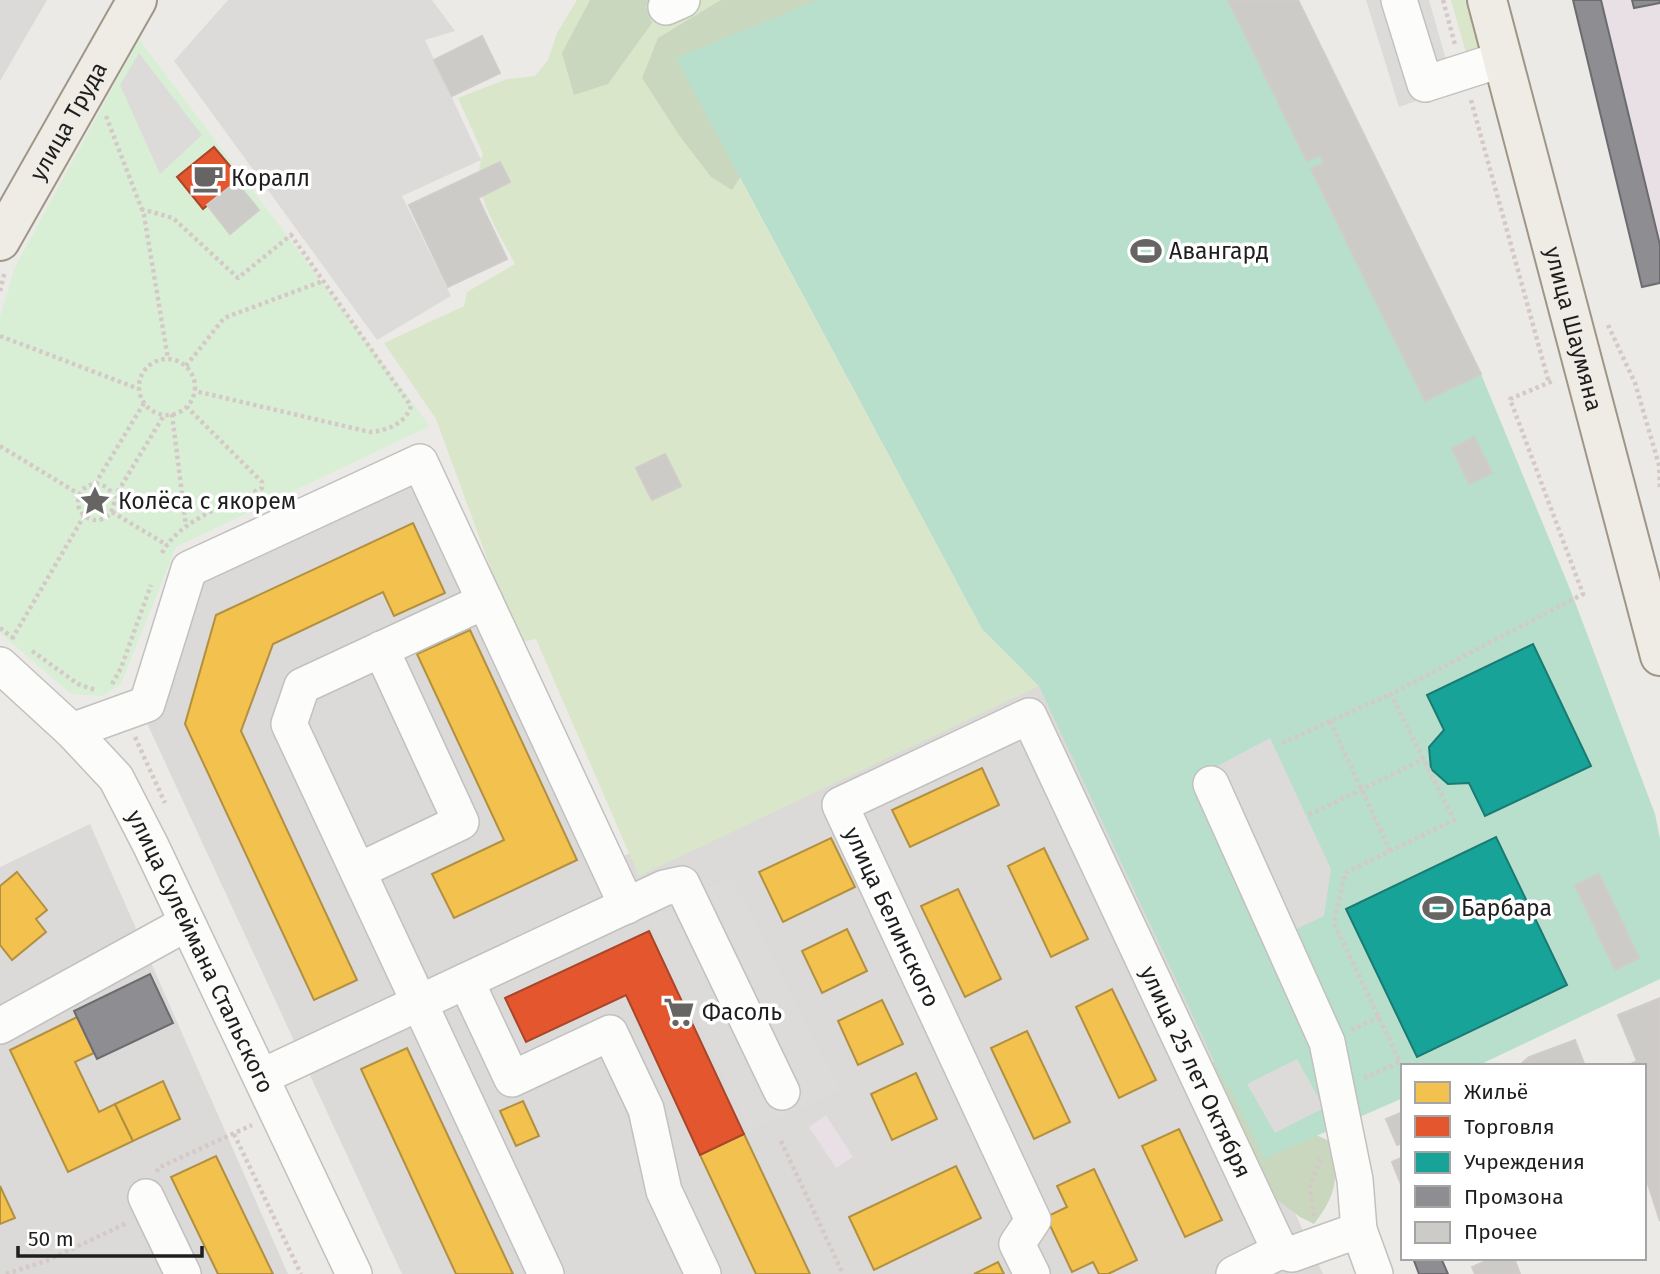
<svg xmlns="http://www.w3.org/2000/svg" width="1660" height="1274" viewBox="0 0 1660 1274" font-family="'Fira Sans',sans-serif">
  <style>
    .residential { fill: #dbdad8 }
    .industrial { fill: #e9e0e5 }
    .grass { fill: #dae6c9 }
    .forest { fill: #c9d7bf }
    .park { fill: #d8efd6 }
    .pitch { fill: #b8decc }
    .parking { fill: #dcdbda }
    .homes { fill: #f2c14e; stroke: #b29040; stroke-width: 2 }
    .shops { fill: #e4572e; stroke: #a94629; stroke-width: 2 }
    .public { fill: #17a398; stroke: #197b73; stroke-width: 2 }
    .industry { fill: #8d8d92; stroke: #6c6c6f; stroke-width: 2 }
    .building { fill: #cdcbc8; stroke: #cfccc9; stroke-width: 2 }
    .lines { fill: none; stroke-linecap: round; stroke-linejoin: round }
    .minor-casing { stroke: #c2c1bf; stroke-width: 38 }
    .major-casing { stroke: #9f9687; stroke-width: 42 }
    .path { stroke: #d5c9c7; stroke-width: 4.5; stroke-dasharray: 3.5 3.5; stroke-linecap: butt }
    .minor { stroke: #fcfcfb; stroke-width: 35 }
    .major { stroke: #efebe5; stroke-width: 38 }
    .labels { text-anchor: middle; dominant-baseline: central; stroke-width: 7; stroke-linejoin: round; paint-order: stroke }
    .street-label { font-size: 23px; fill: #1e1e1e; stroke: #fff }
    .poi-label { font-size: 23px; fill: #1e1e1e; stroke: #fff; text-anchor: start }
  </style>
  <rect width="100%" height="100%" fill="#eceae7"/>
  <g class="residential">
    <polygon points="0,0 47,0 0,81"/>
    <polygon points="412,482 597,868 1044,667 1323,1274 402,1274 139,706 207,560"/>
    <polygon points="90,824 288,1274 0,1274 0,867"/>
  </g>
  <g class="industrial">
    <polygon points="1598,0 1660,0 1660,259"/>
    <polygon points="826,1115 853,1157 836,1168 809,1127"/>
  </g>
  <g class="grass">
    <path d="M577 0H808L676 59 982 629 1039 686 639 876 536 639 518 643 436 419 384 343 464 306 467 292 515 264C499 232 468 189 483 154L458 98 507 79 535 76 548 60 557 33Z"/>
    <polygon points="1451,0 1466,0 1475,17 1481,50 1467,56"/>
  </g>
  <g class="forest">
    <polygon points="590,0 655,0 646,7 652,23 608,84 574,95 562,53"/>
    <polygon points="721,0 894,0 745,170 732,190 711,177 679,135 642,78 658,38"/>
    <path d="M1228 1059 1312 1133 1329 1141C1340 1177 1337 1194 1314 1224L1300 1217 1273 1197 1205 1064Z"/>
  </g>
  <polygon class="park" points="139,39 430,426 176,547 121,684 103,696 71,694 0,633 0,317 15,267"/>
  <polygon class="pitch" points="818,0 1298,0 1481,374 1572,594 1655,814 1660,839 1660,979 1477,1066 1403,1066 1403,1098 1264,1159 1229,1087 1226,1087 1039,686 982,629 676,58"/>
  <g class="parking">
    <polygon points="228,0 432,0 455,31 425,40 481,160 402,196 451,296 377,340 174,61"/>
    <polygon points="1366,0 1429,0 1454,88 1399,107"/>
    <polygon points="139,53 202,135 160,174 120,85"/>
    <polygon points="1270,738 1331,869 1324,916 1271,941 1195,778"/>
    <polygon points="731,877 840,1090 750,1131 646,914"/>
    <polygon points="1297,1059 1324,1108 1275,1133 1247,1084"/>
  </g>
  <g class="homes">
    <polygon points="413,523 445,593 394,616 383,592 273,644 241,731 357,980 314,1000 185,724 216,615"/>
    <polygon points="470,630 577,860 454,918 432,874 504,840 417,654"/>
    <polygon points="982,768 999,805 910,847 892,810"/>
    <polygon points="831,838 855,887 783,922 759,872"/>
    <polygon points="1044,848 1088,939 1051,957 1008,866"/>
    <polygon points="17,872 47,910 36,919 46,932 12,960 0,945 0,886"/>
    <polygon points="958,889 1001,979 965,997 921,906"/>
    <polygon points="847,929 867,971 822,993 802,951"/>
    <polygon points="1112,989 1156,1080 1119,1098 1076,1007"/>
    <polygon points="882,1000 903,1044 858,1065 838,1021"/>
    <polygon points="77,1017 94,1053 75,1062 99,1112 115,1104 133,1141 68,1172 10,1050"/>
    <polygon points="1027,1031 1070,1122 1034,1139 991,1048"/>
    <polygon points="407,1048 456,1153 513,1274 456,1274 361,1069"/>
    <polygon points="916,1073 937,1119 892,1140 871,1094"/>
    <polygon points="163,1081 180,1119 133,1141 115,1104"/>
    <polygon points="523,1101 539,1136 516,1146 500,1111"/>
    <polygon points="1179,1129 1222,1220 1185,1237 1142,1146"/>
    <polygon points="744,1134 810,1274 756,1274 700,1155"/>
    <polygon points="216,1156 273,1274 218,1274 171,1177"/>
    <polygon points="956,1166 981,1218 874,1270 849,1217"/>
    <polygon points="1094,1169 1137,1260 1108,1274 1099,1274 1093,1262 1072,1272 1046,1217 1067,1207 1057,1186"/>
    <polygon points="0,1186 15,1218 0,1224"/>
    <polygon points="998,1262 1004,1274 974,1274"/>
  </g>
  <g class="shops">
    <polygon points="214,147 240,178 203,209 177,177"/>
    <polygon points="649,931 744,1134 700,1155 626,995 526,1042 505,998"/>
  </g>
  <g class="public">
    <polygon points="1533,644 1591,766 1485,816 1469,783 1448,784 1431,769 1429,747 1444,730 1427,695"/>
    <polygon points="1496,837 1567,985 1417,1057 1346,909"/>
  </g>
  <g class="industry">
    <polygon points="1573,0 1601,0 1660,245 1660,283 1642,287"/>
    <polygon points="1632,0 1660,0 1660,3 1634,8"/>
    <polygon points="150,974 173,1023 97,1059 74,1011"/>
    <polygon points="1413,1258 1441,1258 1448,1274 1419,1274"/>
  </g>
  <g class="building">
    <polygon points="1228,0 1298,0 1481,374 1425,401 1311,169 1324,163 1320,155 1307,161"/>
    <polygon points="482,36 500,73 452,96 434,60"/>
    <polygon points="500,162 510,182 478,198 507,259 448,287 409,205"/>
    <polygon points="236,182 259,210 230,234 207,205"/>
    <polygon points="1474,437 1492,473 1469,484 1452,448"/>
    <polygon points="665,454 681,486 652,500 636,468"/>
    <polygon points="1599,874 1639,958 1615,970 1575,885"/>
    <polygon points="1660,998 1660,1221 1644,1172 1644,1160 1648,1159 1644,1149 1644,1066 1627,1066 1637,1061 1618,1015"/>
    <polygon points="1575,1040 1585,1066 1519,1066 1529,1057"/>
    <polygon points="1403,1112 1403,1143 1397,1145 1386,1119"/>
    <polygon points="1403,1157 1403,1189 1392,1162"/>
    <polygon points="1493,1258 1514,1258 1520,1274 1475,1274 1472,1267"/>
  </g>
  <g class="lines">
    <g class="minor-casing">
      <g id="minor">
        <polyline points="1399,0 1425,84 1503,59"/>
        <polyline points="666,7 682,0"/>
        <polyline points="485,601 302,686 289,724 546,1274"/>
        <path id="s1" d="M0 665 72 731 116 778 151 846 354 1274"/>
        <polyline points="72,731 147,704 189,569 420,462 627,906"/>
        <polyline points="1211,784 1327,1042 1355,1180 1359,1230"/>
        <polyline points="358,871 461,822 381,649"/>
        <polyline points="466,981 512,1079 610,1033 646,1109 664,1191 703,1274"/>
        <polyline points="0,1026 187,923"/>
        <polyline points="261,1077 664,888 682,884 782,1092"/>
        <polyline points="146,1197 183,1274"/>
        <path id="s2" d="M1032 1274 1017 1244 1033 1220 840 805 1029 716 1280 1251 1292 1254 1359 1230 1375 1274"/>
        <polyline points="1234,1274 1280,1251"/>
      </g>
    </g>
    <g class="major-casing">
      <g id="major">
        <path id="s3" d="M1487 0 1660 656"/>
        <path id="s4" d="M0 241 137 0"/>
      </g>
    </g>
    <g class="path">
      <polyline points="1443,0 1455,45"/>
      <polyline points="1471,100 1549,383"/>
      <polyline points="106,116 144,215 168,359"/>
      <path d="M141 209 173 218 238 278 291 235 411 406C406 423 387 431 370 432L195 391"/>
      <polyline points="0,291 5,271"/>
      <polyline points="1608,325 1635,383 1659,465 1660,488"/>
      <polyline points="0,336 139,389"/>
      <circle cx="167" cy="387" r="28"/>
      <polyline points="186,366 224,318 323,281"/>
      <polyline points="172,414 186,526"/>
      <polyline points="0,446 79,494"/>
      <circle cx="96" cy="502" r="18"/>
      <polyline points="95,484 144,403"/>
      <polyline points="114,498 164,415"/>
      <polyline points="112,512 167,545"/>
      <path d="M162 553C180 519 228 505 262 488V482L187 407"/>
      <polyline points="0,628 13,638"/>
      <polyline points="12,639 84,516"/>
      <polyline points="32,651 78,684 95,690"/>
      <polyline points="112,684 121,668 151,585"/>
      <polyline points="1330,721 1390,851"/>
      <polyline points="135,737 165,803"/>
      <polyline points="1282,743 1391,694"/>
      <polyline points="1309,815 1424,759"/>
      <polyline points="1351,1030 1379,1017"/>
      <polyline points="1364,1078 1400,1062 1334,923 1345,873 1454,820 1391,694 1583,594 1510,399 1555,380"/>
      <polyline points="234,1134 301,1274"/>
      <polyline points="781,1141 843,1274"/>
      <polyline points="157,1172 158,1168 252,1125"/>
      <polyline points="1314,1216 1310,1187 1321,1157"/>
      <polyline points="6,1274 46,1261 127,1223"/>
    </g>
    <use href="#minor" class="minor"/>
    <use href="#major" class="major"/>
  </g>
  <defs>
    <g id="cafe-bare" transform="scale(2.415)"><path d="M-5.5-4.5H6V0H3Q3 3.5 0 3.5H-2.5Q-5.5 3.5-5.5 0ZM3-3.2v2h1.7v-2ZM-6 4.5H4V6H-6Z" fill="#666564" stroke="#fff" stroke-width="2.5" paint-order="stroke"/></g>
    <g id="stadium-bare" transform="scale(2.415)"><path d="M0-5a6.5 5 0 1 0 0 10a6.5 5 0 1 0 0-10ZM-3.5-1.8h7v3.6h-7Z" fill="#666564" stroke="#fff" stroke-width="2.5" paint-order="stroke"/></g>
    <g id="sight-bare" transform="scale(2.415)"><path d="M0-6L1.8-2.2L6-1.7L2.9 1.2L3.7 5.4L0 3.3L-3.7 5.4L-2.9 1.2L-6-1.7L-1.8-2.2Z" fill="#666564" stroke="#fff" stroke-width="2.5" paint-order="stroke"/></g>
    <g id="supermarket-bare" transform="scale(2.415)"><path d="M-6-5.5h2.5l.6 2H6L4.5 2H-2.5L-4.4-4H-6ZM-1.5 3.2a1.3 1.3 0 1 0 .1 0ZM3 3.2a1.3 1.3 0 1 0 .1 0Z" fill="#666564" stroke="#fff" stroke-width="2.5" paint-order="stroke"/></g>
  </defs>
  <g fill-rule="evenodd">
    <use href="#cafe-bare" x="208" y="178"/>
    <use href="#stadium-bare" x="1146" y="251"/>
    <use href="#sight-bare" x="95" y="501"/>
    <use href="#stadium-bare" x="1438" y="908"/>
    <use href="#supermarket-bare" x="679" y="1012"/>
  </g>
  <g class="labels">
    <g class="street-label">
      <text stroke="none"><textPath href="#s4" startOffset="138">улица Труда</textPath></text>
      <text stroke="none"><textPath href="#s3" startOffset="340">улица Шаумяна</textPath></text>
      <text transform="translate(892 917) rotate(65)">улица Белинского</text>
      <text stroke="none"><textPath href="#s1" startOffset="355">улица Сулеймана Стальского</textPath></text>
      <text stroke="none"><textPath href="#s2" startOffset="1122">улица 25 лет Октября</textPath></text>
    </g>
    <g class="poi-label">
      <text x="231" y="178">Коралл</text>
      <text x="1169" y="251">Авангард</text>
      <text x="118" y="501">Колёса с якорем</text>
      <text x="1461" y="908">Барбара</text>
      <text x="702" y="1012">Фасоль</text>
    </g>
  </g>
  <rect x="1401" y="1064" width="245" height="196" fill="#ffffff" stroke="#a5a5a5" stroke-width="2"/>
  <rect x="1415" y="1082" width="35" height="21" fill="#f2c14e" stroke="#a5a5a5" stroke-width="2"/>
  <text x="1464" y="1099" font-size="21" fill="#1e1e1e">Жильё</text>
  <rect x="1415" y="1116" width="35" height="21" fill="#e4572e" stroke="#a5a5a5" stroke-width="2"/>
  <text x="1464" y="1134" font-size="21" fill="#1e1e1e">Торговля</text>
  <rect x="1415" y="1152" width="35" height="21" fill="#17a398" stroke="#a5a5a5" stroke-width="2"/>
  <text x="1464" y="1169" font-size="21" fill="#1e1e1e">Учреждения</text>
  <rect x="1415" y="1186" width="35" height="21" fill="#8d8d92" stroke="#a5a5a5" stroke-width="2"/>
  <text x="1464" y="1204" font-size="21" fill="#1e1e1e">Промзона</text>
  <rect x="1415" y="1222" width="35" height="21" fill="#cdcbc8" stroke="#a5a5a5" stroke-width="2"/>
  <text x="1464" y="1239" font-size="21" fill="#1e1e1e">Прочее</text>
  <path d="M18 1246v10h184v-10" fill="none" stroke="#1e1e1e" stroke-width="3.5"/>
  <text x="28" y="1246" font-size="21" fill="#1e1e1e" stroke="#ffffff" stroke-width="5" paint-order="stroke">50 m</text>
</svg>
